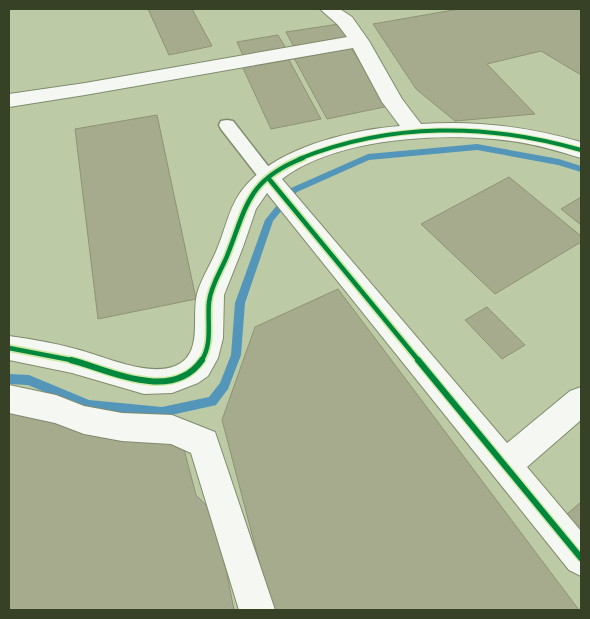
<svg xmlns="http://www.w3.org/2000/svg" width="590" height="619" viewBox="0 0 590 619" font-family="'Roboto Condensed',sans-serif">
  <style>
    .lines { fill: none; stroke-linecap: round; stroke-linejoin: round }
    .stream { fill: #5396b9; fill-rule: evenodd }
    .building { fill: #a5ab8c; stroke: #8d9374 }
    .lane-casing { stroke: #808b6d; stroke-width: 3 }
    .street-casing { stroke: #808b6d; stroke-width: 2 }
    .lane { fill: #f5f7f2; fill-rule: evenodd }
    .street { fill: #f5f7f2; fill-rule: evenodd }
    .cycleway-far2-casing { stroke: #cde8a3; stroke-width: 6 }
    .cycleway-far1-casing { stroke: #cde8a3; stroke-width: 8 }
    .cycleway-casing { stroke: #cde8a3; stroke-width: 9 }
    .cycleway-far2 { stroke: #00873e; stroke-width: 4 }
    .cycleway-far1 { stroke: #00873e; stroke-width: 4.5 }
    .cycleway { stroke: #00873e; stroke-width: 6 }
  </style>
  <rect width="100%" height="100%" fill="#bccba5"/>
  <g class="lines">
    <polygon class="stream" points="477,144 559,159 581,166 581,172 558,165 477,150 369,160 297,192 273,221 245,303 241,355 228,389 216,405 212,406 162,417 88,410 28,385 9,384 9,374 29,375 89,400 162,407 209,397 220,383 231,355 235,303 265,220 291,188 368,154"/>
  </g>
  <g class="building">
    <polygon points="148,9 192,9 212,46 169,55"/>
    <polygon points="459,9 581,9 581,75 541,51 487,64 535,114 455,121 416,89 373,24"/>
    <polygon points="339,24 347,38 294,47 286,32"/>
    <polygon points="278,35 287,50 244,58 237,42"/>
    <polygon points="351,48 389,106 327,119 294,58"/>
    <polygon points="288,58 321,119 271,129 242,66"/>
    <polygon points="157,115 196,299 98,319 75,129"/>
    <polygon points="509,177 581,236 581,242 495,294 421,224"/>
    <polygon points="581,197 581,225 561,209"/>
    <polygon points="338,289 579,610 272,610 222,420 255,327"/>
    <polygon points="487,307 525,345 502,359 465,320"/>
    <polygon points="9,406 52,411 181,438 196,495 215,514 234,610 9,610"/>
    <polygon points="581,502 581,541 561,519"/>
  </g>
  <g class="lines">
    <g class="lane-casing">
      <polygon id="lane" points="227,120 233,121 275,175 278,179 275,183 269,185 263,183 221,129 219,125 221,121"/>
    </g>
    <g class="street-casing">
      <g id="street">
        <path d="M320 9H340L352 17 369 41 402 99 421 124C476 120 529 127 581 142V158C558 151 535 144 511 141 444 132 337 137 282 179L507 443 570 391 581 387V420L527 467 581 531V576L569 570 267 193 256 209 243 247 224 295 223 338 218 358 208 376 198 383 172 393 144 394 72 373 9 360V336C32 339 54 343 76 349 104 356 147 377 175 366 204 354 191 318 197 294 201 279 211 264 217 249 225 231 228 210 240 193 270 149 349 130 400 126L382 102 353 48 85 95 9 107V94L85 83 347 37 338 25Z"/>
        <polygon points="9,385 56,395 84,406 122,413 172,415 215,432 275,610 239,610 191,453 171,444 122,441 84,434 55,423 9,413"/>
      </g>
    </g>
    <use href="#lane" class="lane"/>
    <use href="#street" class="street"/>
    <g class="cycleway-far2-casing">
      <path id="cycleway-far2" d="M299 159C390 122 488 123 581 150"/>
    </g>
    <g class="cycleway-far1-casing">
      <g id="cycleway-far1">
        <polyline points="269,179 419,361"/>
        <polyline points="9,348 76,361"/>
        <path d="M201 361C213 345 207 321 209 302 211 285 221 271 227 256 247 206 247 180 303 158"/>
      </g>
    </g>
    <g class="cycleway-casing">
      <g id="cycleway">
        <path d="M71 360C110 370 172 403 202 360"/>
        <polyline points="418,360 581,558"/>
      </g>
    </g>
    <use href="#cycleway-far2" class="cycleway-far2"/>
    <use href="#cycleway-far1" class="cycleway-far1"/>
    <use href="#cycleway" class="cycleway"/>
  </g>
  <rect width="590" height="619" fill="none" stroke="#374125" stroke-width="20"/>
</svg>
